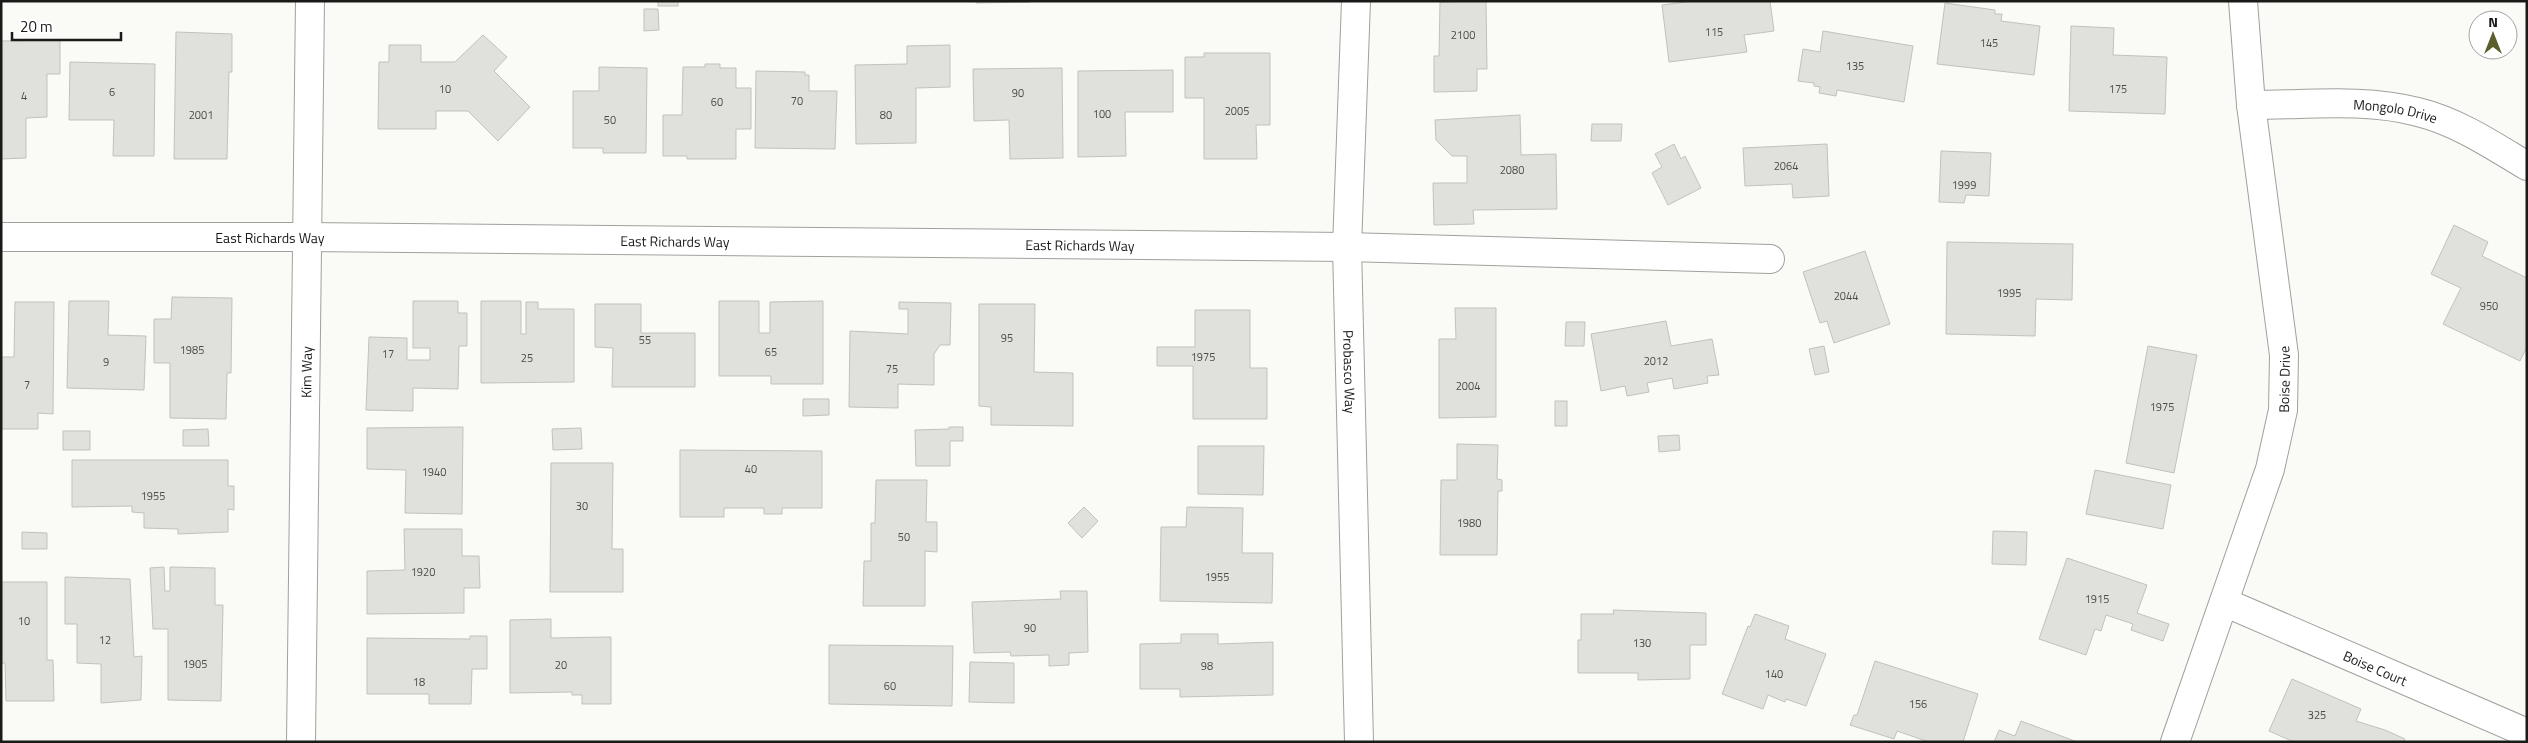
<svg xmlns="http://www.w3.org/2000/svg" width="2528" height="743" viewBox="0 0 2528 743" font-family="'Titillium Web',sans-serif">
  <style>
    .building { fill: #e0e0dc; stroke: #c1c1bd }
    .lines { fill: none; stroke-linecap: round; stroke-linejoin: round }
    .minor-casing { stroke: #a0a09c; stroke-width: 30 }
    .minor { stroke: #fff; stroke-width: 28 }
    .labels { text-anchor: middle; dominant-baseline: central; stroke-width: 4; stroke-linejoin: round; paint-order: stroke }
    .number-label { font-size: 11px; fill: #4c4c4a }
    .street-label { font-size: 14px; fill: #1a1a19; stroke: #fff }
  </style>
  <rect width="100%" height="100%" fill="#fafbf7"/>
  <g class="building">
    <rect x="658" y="1" width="20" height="5"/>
    <polygon points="976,1 1030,1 1030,2 976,3"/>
    <polygon points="1486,1 1487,69 1477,69 1477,91 1434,92 1434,56 1439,56 1440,2"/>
    <polygon points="1693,1 1770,1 1774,31 1744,35 1747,52 1669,62 1662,5"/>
    <polygon points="1945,3 1995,10 1995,14 2002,14 2001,21 2040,26 2034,75 1937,64"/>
    <polygon points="644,9 658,9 659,30 644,31"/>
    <polygon points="2071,26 2114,28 2113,55 2167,57 2165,114 2069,111"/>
    <polygon points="1823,31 1913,46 1904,102 1837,90 1836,96 1819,93 1820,87 1814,86 1814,83 1798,81 1803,49 1820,52"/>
    <polygon points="176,32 232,34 232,72 229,72 227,159 174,159"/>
    <polygon points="483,35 507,57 494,71 530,107 498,141 468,111 436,111 436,129 378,129 379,62 389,62 389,45 421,45 421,62 455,62"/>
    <polygon points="60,40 60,74 47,74 47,117 26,118 26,158 1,159 1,41"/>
    <polygon points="950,45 950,87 916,88 916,143 856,144 855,65 907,64 907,46"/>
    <polygon points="1204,53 1270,53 1270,125 1256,125 1257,159 1204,159 1204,98 1185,98 1185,57 1204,57"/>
    <polygon points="70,62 155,64 154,156 113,156 114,120 69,120"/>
    <polygon points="705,64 720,64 720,68 736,68 736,88 751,88 751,129 736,129 736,159 687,159 687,156 663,156 663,115 682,115 683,67 705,67"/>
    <polygon points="599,67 647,68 646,153 603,153 603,148 573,148 573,91 599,91"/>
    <polygon points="1062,68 1063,158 1010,159 1009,120 974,121 973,69"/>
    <polygon points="1173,70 1173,112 1125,112 1126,156 1078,157 1078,71"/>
    <polygon points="756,71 805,72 805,75 809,75 809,91 837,91 835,149 755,148"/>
    <polygon points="1520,115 1521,155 1556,154 1557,209 1473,210 1474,224 1434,225 1433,183 1467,183 1467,156 1452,156 1436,140 1435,120"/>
    <polygon points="1592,124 1622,124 1621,141 1591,141"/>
    <polygon points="1674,144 1681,159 1685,156 1701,188 1668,205 1652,173 1662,167 1655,154"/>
    <polygon points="1827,144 1829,196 1793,198 1792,184 1745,186 1743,148"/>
    <polygon points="1941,151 1991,153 1989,196 1966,195 1964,203 1939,202"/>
    <polygon points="2454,225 2488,242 2482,256 2527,278 2527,347 2520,361 2443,324 2461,288 2431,274"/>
    <polygon points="1947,242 2073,244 2072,300 2036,299 2035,336 1946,334"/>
    <polygon points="1865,251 1890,324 1834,343 1827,321 1820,323 1803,272"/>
    <polygon points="172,297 232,298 231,373 227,373 226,419 170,418 170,363 154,363 154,319 171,319"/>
    <polygon points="69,301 109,301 108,335 146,336 144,390 67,388"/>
    <polygon points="413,301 458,301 458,313 467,313 467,346 459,346 458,389 413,388 413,411 366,410 369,337 407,338 407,360 430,360 430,348 413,348"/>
    <polygon points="481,301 521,301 521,334 526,334 526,302 538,302 538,309 574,309 574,382 481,383"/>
    <polygon points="719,301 759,301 759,333 770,333 770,302 823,301 823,384 771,384 771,376 719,376"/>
    <polygon points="15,302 54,302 53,414 38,413 38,429 1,429 1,357 14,357"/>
    <polygon points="899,302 951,303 950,345 940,345 934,354 934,385 898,384 898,408 849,407 850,331 908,334 908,309 899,309"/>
    <polygon points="595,304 641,304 641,333 695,333 695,387 612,387 613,348 595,347"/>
    <polygon points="979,304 1035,304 1034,372 1073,373 1073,426 991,425 991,407 979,406"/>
    <polygon points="1455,308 1496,308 1496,417 1439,418 1439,339 1456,339"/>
    <polygon points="1195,310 1250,310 1250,368 1267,368 1267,419 1193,419 1193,366 1157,366 1157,347 1195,347"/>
    <polygon points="1666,321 1671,346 1712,339 1719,375 1707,376 1708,383 1674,389 1672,378 1647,383 1649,392 1627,396 1625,386 1601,391 1591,334"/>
    <polygon points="1566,322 1585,322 1584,346 1565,346"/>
    <polygon points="1824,346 1829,372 1815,375 1809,349"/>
    <polygon points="2148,346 2197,355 2174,473 2126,463"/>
    <polygon points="803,399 829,399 829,415 803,416"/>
    <rect x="1555" y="401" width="12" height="25"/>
    <polygon points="463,427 462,514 405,513 406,470 367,469 367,428"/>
    <polygon points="949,427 963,427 963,441 950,441 950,466 916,466 915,430 949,429"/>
    <polygon points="581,428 582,449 553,450 552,429"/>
    <polygon points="208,429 209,446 183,446 183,430"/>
    <rect x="63" y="431" width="27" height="19"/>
    <polygon points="1679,435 1680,450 1659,452 1658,436"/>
    <polygon points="1457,444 1498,445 1497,479 1502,480 1502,491 1498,491 1497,555 1440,555 1441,480 1457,480"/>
    <polygon points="1198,446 1264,446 1263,495 1198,494"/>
    <polygon points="680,450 822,451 822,508 782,508 782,514 764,514 764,508 724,508 724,517 680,517"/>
    <polygon points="72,460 228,460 228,486 234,486 234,510 228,509 228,532 178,534 178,529 144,528 144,513 132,512 132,506 72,507"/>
    <polygon points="551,463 613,463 612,549 623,549 623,592 550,592"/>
    <polygon points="2095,470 2171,485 2163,529 2086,514"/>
    <polygon points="876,480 927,480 926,522 937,522 937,552 925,551 925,606 863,606 864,561 871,561 871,523 875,523"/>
    <polygon points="1084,507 1098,521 1082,538 1068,523"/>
    <polygon points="1187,507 1243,508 1242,553 1273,553 1272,603 1160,601 1161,527 1186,527"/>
    <polygon points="404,529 462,529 462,556 479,556 480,588 464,588 464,613 367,614 367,571 405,570"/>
    <polygon points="1993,531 2027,532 2026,565 1992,564"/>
    <polygon points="22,532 47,533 47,549 22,549"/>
    <polygon points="2067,558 2147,585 2137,613 2169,624 2163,641 2131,630 2133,624 2106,615 2101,631 2095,629 2086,655 2039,639"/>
    <polygon points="164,567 165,591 170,591 170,567 215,568 215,605 223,605 221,701 168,700 168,629 153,629 150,568"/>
    <polygon points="65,577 130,579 134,657 142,656 141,700 101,703 101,664 77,663 77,624 65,624"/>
    <polygon points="1,582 47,582 47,660 53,660 54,701 6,701 5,663 1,663"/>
    <polygon points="1060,591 1087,591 1088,652 1069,653 1069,665 1049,666 1049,655 1011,656 1010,652 974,653 972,602 1061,599"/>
    <polygon points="1613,610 1706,613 1706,645 1690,645 1690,679 1638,680 1638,673 1578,673 1578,640 1581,640 1581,614 1614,614"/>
    <polygon points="1755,614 1789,626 1785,639 1826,654 1806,706 1786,699 1785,702 1768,695 1763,709 1722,694 1748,626 1750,627"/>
    <polygon points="551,619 551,638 611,637 611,704 582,704 582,695 572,695 572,692 510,693 510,620"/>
    <polygon points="1181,634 1218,634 1218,644 1273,642 1273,695 1180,697 1180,689 1140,689 1140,644 1181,643"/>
    <polygon points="470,636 487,636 487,669 472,669 471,704 429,704 429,694 367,694 367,638 470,639"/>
    <polygon points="829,645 953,646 952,706 829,704"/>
    <polygon points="1875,661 1978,694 1963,742 1929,742 1897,731 1894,739 1850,725 1854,715 1857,715"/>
    <polygon points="970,662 1014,663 1014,703 969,702"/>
    <polygon points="2292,679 2361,709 2356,721 2385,730 2405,739 2404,742 2294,742 2269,731"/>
    <polygon points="2021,721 2072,740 2077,742 1994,742 1999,730 2015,736"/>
  </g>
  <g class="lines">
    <g class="minor-casing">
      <g id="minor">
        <path id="s1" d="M1356 1 1347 247 1359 742"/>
        <path id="s2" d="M2251 105C2306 105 2365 98 2418 112 2458 122 2492 145 2527 166"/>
        <path id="s3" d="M1 237H306L1347 247 1770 259"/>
        <path id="s4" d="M2224 602 2527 733"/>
        <path id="s5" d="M301 742 310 1"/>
        <path id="s6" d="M2175 742 2270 469 2283 410 2284 355 2251 105 2243 1"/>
      </g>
    </g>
    <use href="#minor" class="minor"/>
  </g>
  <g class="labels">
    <g class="number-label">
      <text x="1714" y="32">115</text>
      <text x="1463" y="35">2100</text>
      <text x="1989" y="43">145</text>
      <text x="1855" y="66">135</text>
      <text x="445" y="89">10</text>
      <text x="2118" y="89">175</text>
      <text x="112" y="92">6</text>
      <text x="1018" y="93">90</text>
      <text x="24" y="96">4</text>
      <text x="797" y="101">70</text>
      <text x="717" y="102">60</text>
      <text x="1237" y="111">2005</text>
      <text x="1102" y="114">100</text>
      <text x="201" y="115">2001</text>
      <text x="886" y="115">80</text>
      <text x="610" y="120">50</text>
      <text x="1786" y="166">2064</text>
      <text x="1512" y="170">2080</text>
      <text x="1964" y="185">1999</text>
      <text x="2009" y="293">1995</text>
      <text x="1846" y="296">2044</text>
      <text x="2489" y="306">950</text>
      <text x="1007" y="338">95</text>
      <text x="645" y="340">55</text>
      <text x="192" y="350">1985</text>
      <text x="771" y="352">65</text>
      <text x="388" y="354">17</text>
      <text x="1203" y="357">1975</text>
      <text x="527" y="358">25</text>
      <text x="1656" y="361">2012</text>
      <text x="106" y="362">9</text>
      <text x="892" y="369">75</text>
      <text x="27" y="385">7</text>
      <text x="1468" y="386">2004</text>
      <text x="2162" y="407">1975</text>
      <text x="751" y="469">40</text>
      <text x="434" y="472">1940</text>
      <text x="153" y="496">1955</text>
      <text x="582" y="506">30</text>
      <text x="1469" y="523">1980</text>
      <text x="904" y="537">50</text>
      <text x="423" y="572">1920</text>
      <text x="1217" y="577">1955</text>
      <text x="2097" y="599">1915</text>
      <text x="24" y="621">10</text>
      <text x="1030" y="628">90</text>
      <text x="105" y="640">12</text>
      <text x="1642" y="643">130</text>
      <text x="195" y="664">1905</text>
      <text x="561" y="665">20</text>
      <text x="1207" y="666">98</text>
      <text x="1774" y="674">140</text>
      <text x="419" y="682">18</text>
      <text x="890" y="686">60</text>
      <text x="1918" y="704">156</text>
      <text x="2317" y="715">325</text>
    </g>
    <g class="street-label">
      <text stroke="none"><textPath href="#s2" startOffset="145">Mongolo Drive</textPath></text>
      <text stroke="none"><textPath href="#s3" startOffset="269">East Richards Way</textPath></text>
      <text stroke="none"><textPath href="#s3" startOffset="674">East Richards Way</textPath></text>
      <text stroke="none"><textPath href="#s3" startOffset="1079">East Richards Way</textPath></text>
      <text stroke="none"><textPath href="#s5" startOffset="370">Kim Way</textPath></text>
      <text stroke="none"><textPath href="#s1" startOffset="371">Probasco Way</textPath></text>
      <text stroke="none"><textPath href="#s6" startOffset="380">Boise Drive</textPath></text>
      <text stroke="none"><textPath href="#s4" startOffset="165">Boise Court</textPath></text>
    </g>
  </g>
  <rect width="2528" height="743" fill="none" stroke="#1a1a19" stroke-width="5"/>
  <g transform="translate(2493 35)"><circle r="24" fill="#ffffff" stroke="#a3a3a3"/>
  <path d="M0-4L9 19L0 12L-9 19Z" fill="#5b5d2a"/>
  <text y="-8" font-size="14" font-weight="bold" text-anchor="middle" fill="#1a1a19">N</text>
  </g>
  <path d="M12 32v8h109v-8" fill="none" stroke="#1a1a19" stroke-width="2.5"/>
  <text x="20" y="32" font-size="15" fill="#1a1a19" stroke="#ffffff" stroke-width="4" paint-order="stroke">20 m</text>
</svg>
